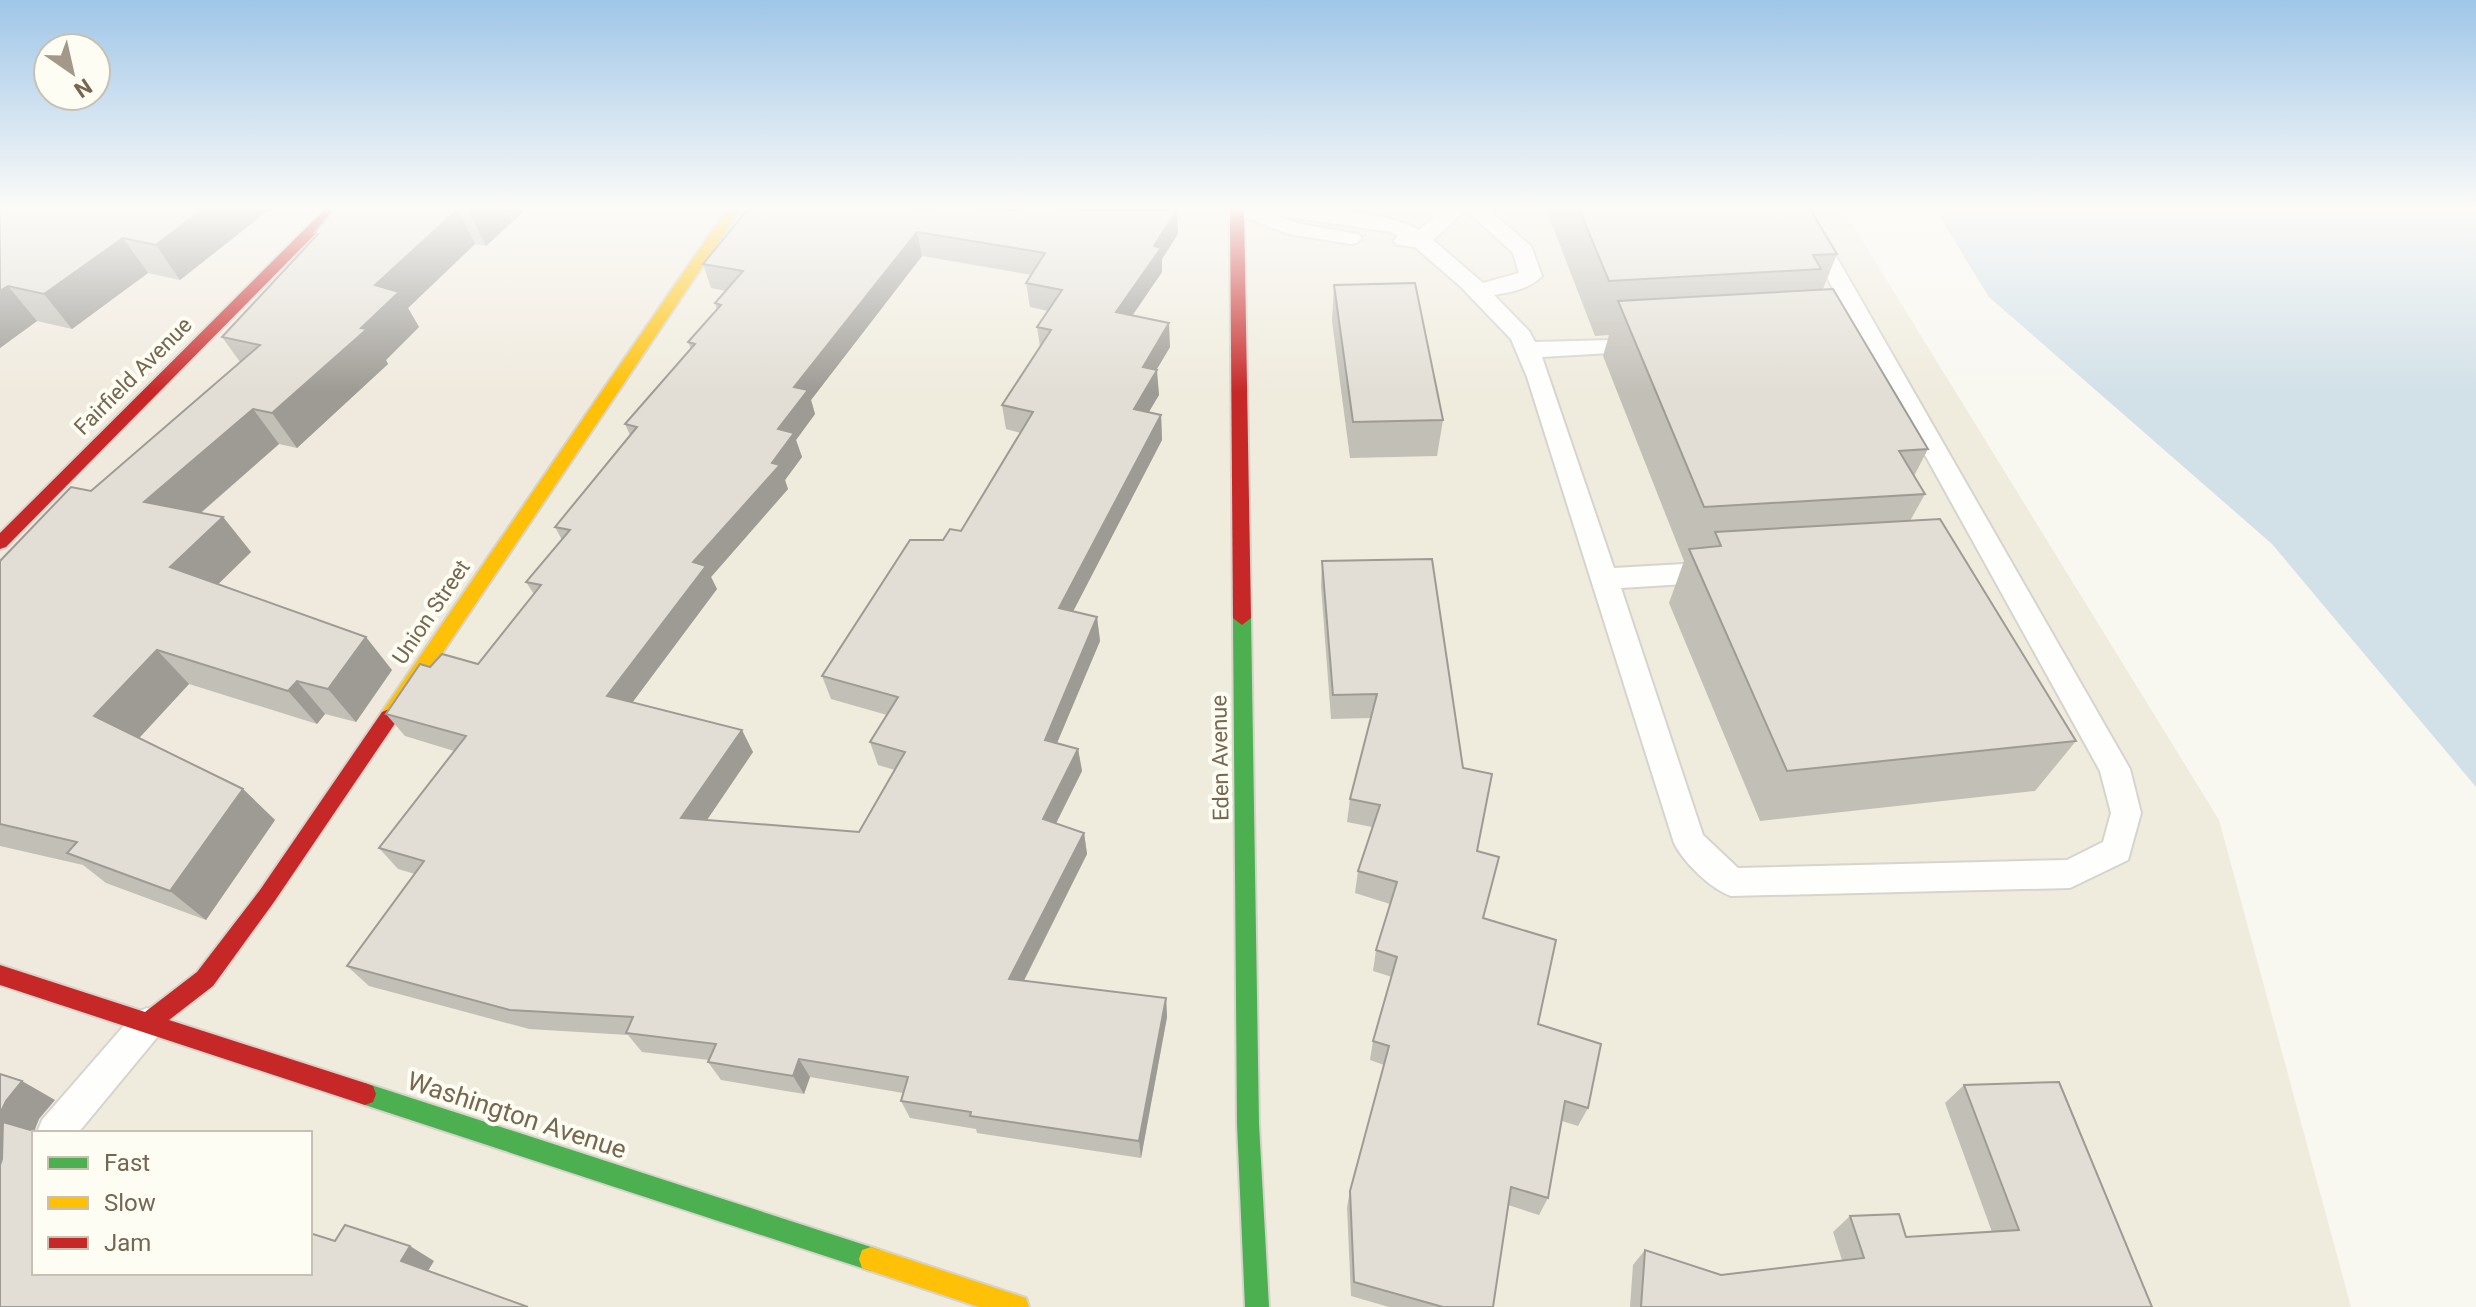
<svg xmlns="http://www.w3.org/2000/svg" width="2476" height="1307" viewBox="0 0 2476 1307" font-family="Roboto,sans-serif">
  <style>
    .residential { fill: #efebdd }
    .commercial { fill: #f0eade }
    .water { fill: #d2e1e8 }
    .lines { fill: none; stroke-linecap: round; stroke-linejoin: round }
    .lane-casing { stroke: #d7d4cd; stroke-width: 4 }
    .fast-casing { stroke: #d6d3cb; stroke-width: 4 }
    .slow-casing { stroke: #d6d3cb; stroke-width: 4 }
    .jam-casing { stroke: #d6d3cb; stroke-width: 4 }
    .lane { fill: #fefefd; fill-rule: evenodd }
    .fast { fill: #4caf50; fill-rule: evenodd }
    .slow { fill: #ffc107; fill-rule: evenodd }
    .jam { fill: #c62828; fill-rule: evenodd }
    .wall { fill: #c2bfb7; fill-rule: evenodd }
    .shaded-wall { fill: #9e9b95 }
    .building { fill: #e2ded5; stroke: #9e9b95; stroke-width: 2; fill-rule: evenodd }
    .labels { text-anchor: middle; dominant-baseline: central; stroke-width: 8; stroke-linejoin: round; paint-order: stroke }
    .street-label { font-size: 22px; fill: #766750; stroke: #fefdf4 }
    .near-street-label { font-size: 26px; fill: #766750; stroke: #fefdf4 }
  </style>
  <rect width="100%" height="100%" fill="#f8f7f0"/>
  <polygon class="residential" points="734,209 1843,209 2219,820 2351,1307 0,1307 34,1273 310,1273 310,1133 55,1133"/>
  <polygon class="commercial" points="0,209 734,209 267,896 55,1133 34,1133 0,1199"/>
  <polygon class="water" points="1935,209 2476,209 2476,787 2272,544 1989,297"/>
  <g class="lines">
    <g class="lane-casing">
      <g id="lane">
        <path d="M1231 209H1260L1269 212 1267 209C1312 209 1378 208 1419 230L1444 209H1488L1531 246 1542 276C1530 289 1511 292 1494 295L1529 331 1535 342 1652 339 1655 344 1652 349 1644 351 1542 357 1614 568 1718 562 1727 565 1731 572 1727 579 1718 582 1621 588 1703 835 1738 868 2067 860 2103 842 2111 813 2100 771 1789 209H1809L2130 769 2141 813 2128 860 2070 888 1731 896C1711 889 1684 863 1674 843L1527 377 1511 339 1461 287 1415 247 1397 245 1393 241 1398 236 1391 232 1275 215 1300 224 1358 234 1362 238 1358 242 1351 244 1289 234 1234 213ZM1466 210 1513 253 1519 273 1483 283 1433 240Z"/>
        <polygon points="147,1008 159,1013 164,1024 159,1035 78,1133 37,1133 42,1120 135,1013"/>
      </g>
    </g>
    <g class="fast-casing">
      <g id="fast">
        <polygon points="1242,611 1251,618 1259,1124 1269,1307 1245,1307 1237,1124 1233,618"/>
        <polygon points="365,1083 871,1247 880,1250 883,1259 880,1268 871,1271 365,1105 357,1102 354,1094 357,1086"/>
      </g>
    </g>
    <g class="slow-casing">
      <g id="slow">
        <polygon points="727,209 741,209 396,722 382,722 380,717 382,712"/>
        <polygon points="871,1247 1017,1295 1026,1298 1029,1307 979,1307 862,1268 859,1259 862,1250"/>
      </g>
    </g>
    <g class="jam-casing">
      <g id="jam">
        <polygon points="325,209 340,209 6,547 0,549 0,533"/>
        <polygon points="1230,209 1244,209 1251,618 1242,625 1233,618"/>
        <polygon points="389,709 396,712 398,717 396,722 274,902 213,986 169,1020 365,1083 373,1086 376,1094 373,1102 365,1105 0,985 0,965 145,1012 197,972 260,890 382,712"/>
      </g>
    </g>
    <use href="#lane" class="lane"/>
    <use href="#fast" class="fast"/>
    <use href="#slow" class="slow"/>
    <use href="#jam" class="jam"/>
  </g>
  <g class="wall">
    <polygon points="0,209 270,209 180,280 148,273 72,329 37,321 0,348"/>
    <polygon points="335,209 526,209 486,246 475,244 408,308 419,327 386,360 388,364 297,448 279,444 201,513 223,517 251,552 218,584 392,670 356,722 325,714 317,724 189,684 139,738 243,789 275,820 206,920 106,883 83,865 0,846 0,561 91,491 240,362 222,337 316,236 314,233"/>
    <path d="M748 209 1177 210 1178 234 1162 259V272L1133 315 1170 347 1156 370 1159 395 1148 412 1161 415 1162 440 1073 611 1097 617 1100 641 1057 743 1078 749 1082 771 1056 824 1084 833 1087 854 1024 981 1166 998 1167 1017 1141 1158 977 1133 976 1129 910 1118 901 1101 903 1093 810 1077 804 1094 721 1080 708 1062 709 1060 642 1052 628 1035 529 1029 369 986 347 966 415 874 398 869 379 848 454 751 405 736 386 714 430 667 478 664 534 594 526 582 562 540 555 527 630 435 625 424 691 349 688 342 717 310 715 303 726 291 711 288 703 264ZM922 256 1032 275 1026 283 1030 307 1048 311 1037 327 1040 347 1002 405 1006 429 1021 433 961 531 943 540 822 676 831 699 887 715 870 742 878 765 895 770 859 832 707 820 753 752 632 703 717 589 711 577 788 489 785 480 802 457 796 440 815 414 811 400Z"/>
    <polygon points="1546,209 1810,209 1837,254 1823,289 1928,449 1914,476 1925,494 1910,521 2076,741 2035,791 1760,821 1669,603 1684,561 1603,356 1609,335 1595,336"/>
    <polygon points="1334,285 1443,420 1437,456 1350,458 1332,321"/>
    <polygon points="1322,561 1463,768 1477,851 1483,918 1538,1024 1588,1108 1578,1126 1562,1121 1548,1198 1539,1215 1508,1205 1493,1307 1389,1307 1351,1296 1347,1207 1350,1191 1384,1065 1370,1060 1373,1041 1392,977 1373,971 1376,950 1390,904 1355,893 1358,871 1372,827 1347,822 1350,799 1371,718 1331,719 1321,586"/>
    <polygon points="1964,1085 2152,1307 1630,1307 1633,1265 1645,1250 1721,1275 1842,1260 1833,1232 1850,1216 1906,1237 1992,1232 1945,1103"/>
  </g>
  <g class="shaded-wall">
    <polygon points="203,209 270,209 180,280 156,245"/>
    <polygon points="458,209 475,244 408,308 419,327 386,360 388,364 297,448 272,413 361,328 375,285"/>
    <polygon points="471,209 526,209 486,246 469,211"/>
    <polygon points="1177,210 1178,234 1162,259 1162,272 1118,336 1116,312 1154,246"/>
    <polygon points="917,232 922,256 811,400 815,414 796,440 802,457 785,480 788,489 711,577 717,589 620,719 607,696 693,562 772,463 778,429 794,387"/>
    <polygon points="123,238 148,273 72,329 44,294"/>
    <polygon points="8,286 37,321 0,348 0,291"/>
    <polygon points="1169,323 1170,347 1144,391 1143,367"/>
    <polygon points="1157,370 1159,395 1136,434 1134,409"/>
    <polygon points="253,409 279,444 174,536 144,502"/>
    <polygon points="1161,415 1162,440 1063,631 1059,608"/>
    <polygon points="223,517 251,552 201,601 170,567"/>
    <polygon points="1097,617 1100,641 1049,762 1045,740"/>
    <polygon points="366,637 392,670 356,722 328,689"/>
    <polygon points="157,650 189,684 129,749 94,716"/>
    <polygon points="297,681 325,714 317,724 288,691"/>
    <polygon points="742,730 753,752 694,839 681,818"/>
    <polygon points="1078,749 1082,771 1047,841 1043,819"/>
    <polygon points="243,789 275,820 206,920 170,891"/>
    <polygon points="1084,833 1087,854 1015,998 1009,979"/>
    <polygon points="1166,998 1167,1017 1141,1158 1139,1141"/>
    <polygon points="799,1059 810,1077 804,1094 793,1076"/>
    <polygon points="22,1081 55,1100 39,1119 34,1132 0,1165 0,1114 6,1101"/>
    <polygon points="410,1246 434,1261 425,1276 401,1261"/>
  </g>
  <g class="building">
    <polygon points="0,209 203,209 156,245 123,238 44,294 8,286 0,291"/>
    <polygon points="335,209 458,209 375,285 399,292 361,328 367,329 272,413 253,409 144,502 223,517 170,567 366,637 328,689 297,681 288,691 157,650 94,716 243,789 170,891 67,853 77,842 0,824 0,561 71,487 91,491 260,345 222,337 318,234 314,233"/>
    <path d="M748 209 1177 210 1154 246 1161 248 1116 312 1169 323 1143 367 1157 370 1134 409 1161 415 1059 608 1097 617 1045 740 1078 749 1043 819 1084 833 1009 979 1166 998 1139 1141 970 1116 971 1112 901 1101 908 1077 799 1059 793 1076 708 1062 716 1044 626 1033 633 1017 510 1010 347 966 424 861 379 848 466 736 386 714 420 664 430 667 442 654 478 664 541 585 526 582 570 530 555 527 637 427 625 424 695 344 688 342 721 305 715 303 743 271 703 264ZM917 232 1045 253 1026 283 1062 290 1037 327 1051 330 1002 405 1033 412 961 531 950 529 943 540H910L822 676 898 697 870 742 905 752 859 832 681 818 742 730 607 696 706 566 693 562 780 465 772 463 794 433 778 429 808 390 794 387Z"/>
    <polygon points="1579,209 1810,209 1837,254 1813,255 1821,269 1609,281"/>
    <polygon points="1415,283 1443,420 1353,422 1334,285"/>
    <polygon points="1833,289 1928,449 1899,451 1925,494 1704,507 1618,301"/>
    <polygon points="1940,519 2076,741 1787,771 1689,549 1721,546 1715,532"/>
    <polygon points="1432,559 1463,768 1492,774 1477,851 1499,857 1483,918 1556,940 1538,1024 1601,1044 1588,1108 1565,1101 1548,1198 1511,1187 1493,1307 1443,1307 1354,1282 1350,1191 1389,1046 1373,1041 1397,957 1376,950 1397,882 1358,871 1380,805 1350,799 1377,694 1333,695 1322,561"/>
    <polygon points="0,1074 22,1081 6,1101 0,1114 2,1118 0,1118"/>
    <polygon points="2059,1082 2152,1307 1641,1307 1645,1250 1721,1275 1864,1258 1850,1216 1899,1214 1906,1237 2019,1230 1964,1085"/>
    <polygon points="3,1122 41,1133 34,1133 34,1273 310,1273 310,1233 335,1241 345,1225 410,1246 401,1261 528,1307 0,1307 0,1165 2,1159"/>
  </g>
  <linearGradient id="sky" x2="0" y2="1"><stop stop-color="#9fc6e8"/><stop offset="0.53" stop-color="#fcfbf8"/><stop offset="1" stop-color="#fcfbf8" stop-opacity="0"/></linearGradient>
  <rect width="2476" height="392" fill="url(#sky)"/>
  <g class="labels">
    <g class="street-label">
      <text transform="translate(133 376) rotate(-45)">Fairfield Avenue</text>
      <text transform="translate(431 612) rotate(-56)">Union Street</text>
      <text transform="translate(1220 758) rotate(-91)">Eden Avenue</text>
    </g>
    <g class="near-street-label">
      <text transform="translate(517 1115) rotate(18)">Washington Avenue</text>
    </g>
  </g>
  <rect x="32" y="1131" width="280" height="144" fill="#fefdf4" stroke="#c8c1b2" stroke-width="2"/>
  <rect x="48" y="1157" width="40" height="12" fill="#4caf50" stroke="#c8c1b2" stroke-width="2"/>
  <text x="104" y="1171" font-size="24" fill="#766750">Fast</text>
  <rect x="48" y="1197" width="40" height="12" fill="#ffc107" stroke="#c8c1b2" stroke-width="2"/>
  <text x="104" y="1211" font-size="24" fill="#766750">Slow</text>
  <rect x="48" y="1237" width="40" height="12" fill="#c62828" stroke="#c8c1b2" stroke-width="2"/>
  <text x="104" y="1251" font-size="24" fill="#766750">Jam</text>
  <g transform="translate(72 72) rotate(146)"><circle r="38" fill="#fefdf4" stroke="#c8c1b2" stroke-width="2"/>
  <path d="M0-6L14 30L0 20L-14 30Z" fill="#a49988"/>
  <text y="-12" font-size="22" font-weight="bold" text-anchor="middle" fill="#766750">N</text>
  </g>
</svg>
